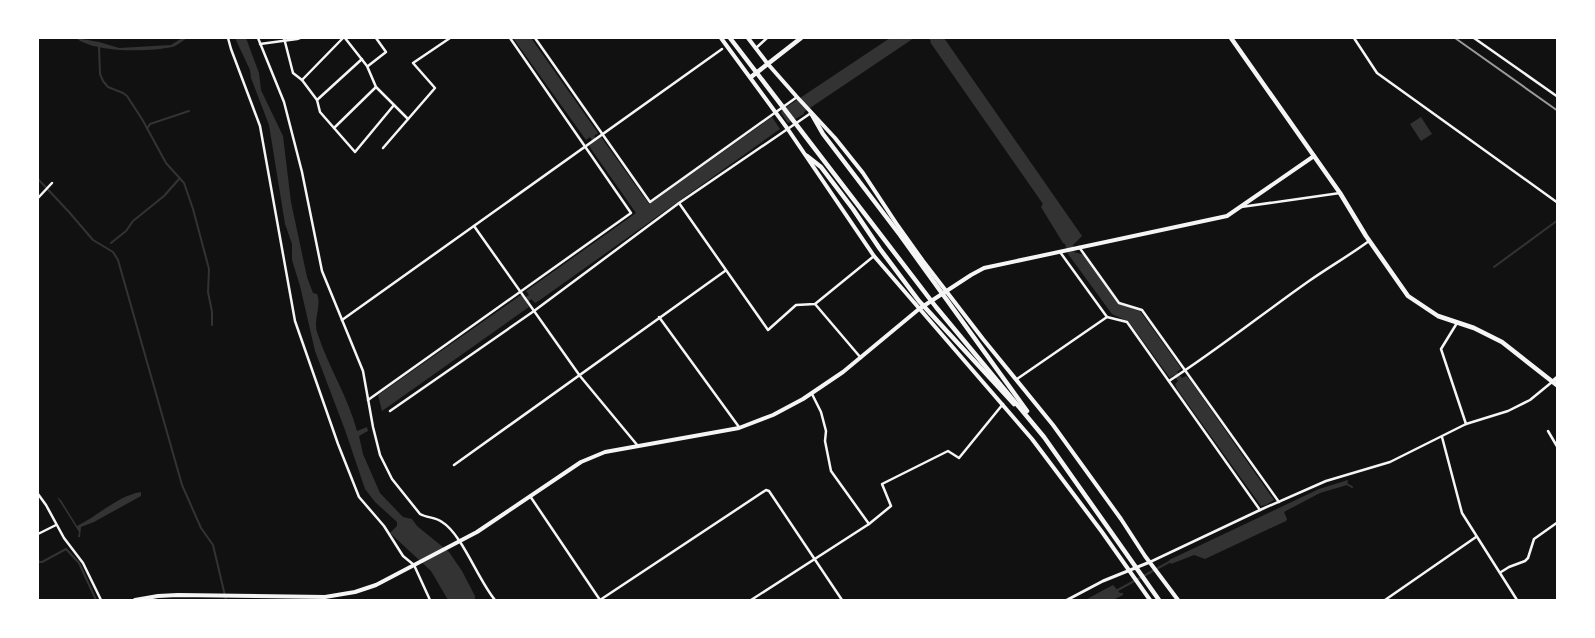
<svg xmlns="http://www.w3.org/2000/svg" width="1595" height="638" viewBox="0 0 1595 638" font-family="Inter,sans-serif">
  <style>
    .water { fill: #333 }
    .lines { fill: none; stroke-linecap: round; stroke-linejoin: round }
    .stream { stroke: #333; stroke-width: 2 }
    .minor { stroke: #f5f5f5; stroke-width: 2.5 }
    .tertiary { stroke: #f5f5f5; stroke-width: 3 }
    .secondary { stroke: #f5f5f5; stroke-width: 4 }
    .trunk { stroke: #f5f5f5; stroke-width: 4.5 }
    .motorway { stroke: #f5f5f5; stroke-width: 4.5 }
    .rail { stroke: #9a9a9a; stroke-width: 2 }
  </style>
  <rect width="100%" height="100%" fill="#111"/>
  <g class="water">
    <path d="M76 38 99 42 119 48 171 45 182 38H188C183 40 177 46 172 47 148 52 95 53 76 38Z"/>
    <path d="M235 38H246L259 73 261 90 283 136 291 202 307 277 313 293 317 294C322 306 313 319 317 332 328 367 348 396 357 431L367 427 368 431 359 436 363 454 380 493 403 517 412 519 417 526 449 552 462 571 475 596V600H448L431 571 390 533 397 526V522L375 502 365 489 345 430 315 351 300 286 292 260V244L285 224 269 125 251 78 250 70Z"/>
    <polygon points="513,38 531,38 598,133 594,136 597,140 601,137 649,204 772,117 780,129 540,300 535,303 531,299 527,303 529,307 382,411 378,395 521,295 524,298 529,295 526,291 636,213 589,146 593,142 590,137 586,140"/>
    <polygon points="890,38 914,38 804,112 804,114 788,123 781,113 782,110"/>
    <polygon points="928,38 944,38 1082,236 1073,245 1074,252 1084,255 1119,304 1140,311 1178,364 1181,369 1177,372 1182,378 1186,376 1190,380 1274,500 1266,505 1261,506 1177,389 1175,384 1178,381 1174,375 1170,378 1129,322 1112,314 1109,310 1068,254 1065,244 1063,243 1041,207 1043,204 930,42 931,41"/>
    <polygon points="1421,117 1432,134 1421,141 1410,124"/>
    <polygon points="1348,480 1347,485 1320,493 1284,512 1287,519 1286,521 1205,559 1194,555 1171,564 1169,560 1319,489"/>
    <path d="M141 492V496L94 522 81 527 80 537H78L79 532 57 497 61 500 77 526C98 516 117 496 141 492Z"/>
    <polygon points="1113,585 1120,593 1123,593 1123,595 1113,600 1085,600"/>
  </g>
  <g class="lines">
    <g class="stream">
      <polyline points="99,47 100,74 103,81 108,87 123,93 127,96 142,119 166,163 184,183 193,209 209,269 208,292 212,312 212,325"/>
      <polyline points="147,129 150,124 189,111"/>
      <polyline points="38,179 69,212 93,240 113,252 118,260 182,485 201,528 213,545 226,600"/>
      <polyline points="111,243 126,231 133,221 164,196 180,178"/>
      <polyline points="1494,267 1558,220"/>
      <polyline points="1345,483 1352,487"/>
      <polyline points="38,559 39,562 42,562 66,549 79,563 96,600"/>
      <polyline points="1116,591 1171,561"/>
    </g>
    <g class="minor">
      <polyline points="228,38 231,49 260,126 295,321 338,444 359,497 384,526 403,556 414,565 430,600"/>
      <path d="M258 38 284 102 302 172 322 271 363 371 373 427 380 455 392 479 420 514C427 518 436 517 442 522 462 534 478 580 495 600"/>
      <polyline points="284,38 293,73 302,80 317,100 320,112 355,152 394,105"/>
      <polyline points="345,38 367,66 376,87 408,119"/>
      <polyline points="535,38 650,202 797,97"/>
      <polyline points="1354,38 1377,73 1558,203"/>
      <polyline points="1474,38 1558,97"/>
      <polyline points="260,44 297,39 300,38"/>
      <polyline points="756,48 767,38"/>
      <polyline points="368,66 386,52 376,38"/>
      <polyline points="302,80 343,38"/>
      <polyline points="317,100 362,59"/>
      <polyline points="334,128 376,87"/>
      <polyline points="383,148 435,88 413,63 450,38"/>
      <polyline points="38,198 52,183"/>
      <polyline points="679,203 768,330 796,305 815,304 874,256"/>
      <polyline points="1241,207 1340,193"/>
      <polyline points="474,226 580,376 638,446"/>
      <polyline points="1079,247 1119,303 1142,310 1279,502"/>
      <polyline points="1060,252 1107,317 1127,322 1260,510"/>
      <polyline points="815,304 861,358"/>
      <polyline points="659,317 739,427"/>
      <polyline points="342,320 722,49"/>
      <polyline points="1457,323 1441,349 1466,424"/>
      <polyline points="1017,379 1107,317"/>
      <path d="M1169 381C1217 350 1262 314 1309 281 1329 267 1350 255 1369 241"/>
      <polyline points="812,394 821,412 826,431 825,441 831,471 869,524"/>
      <polyline points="368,400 631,213 510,38"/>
      <polyline points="390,411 534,311 679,203 811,113"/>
      <polyline points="1548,431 1558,448"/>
      <polyline points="1442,437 1462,513 1517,600"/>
      <polyline points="454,465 725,271"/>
      <polyline points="38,494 46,505 64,538 83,563 101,600"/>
      <polyline points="530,496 600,600"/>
      <polyline points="38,534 56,525"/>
      <polyline points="1150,562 1260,510 1326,481 1390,462 1466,424 1508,411 1530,400 1552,382"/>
      <polyline points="1501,572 1509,567 1525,561 1528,558 1534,539 1558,522"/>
      <polyline points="600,600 766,490 769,491 842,600"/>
      <polyline points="751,600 869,524 891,506 882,484 948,451 959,458 1003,404"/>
      <polyline points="1385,600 1476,537"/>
    </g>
    <polyline class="tertiary" points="1067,600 1103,581 1150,562"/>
    <g class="secondary">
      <polyline points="721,38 787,128 874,256 1032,439 1102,532 1150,600"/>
      <polyline points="748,38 767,63 797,97 835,138 863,173 898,226 923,261 983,339 1053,425 1121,519 1145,556 1178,600"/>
      <polyline points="1552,382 1558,377"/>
      <polyline points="135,600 158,596 178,595 325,597 355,592 376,585 477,532 581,462 605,452 739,428 773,415 803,399 843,372 919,309 971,275 984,268 1227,216 1314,156"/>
    </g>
    <g class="trunk">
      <polyline points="1231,38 1340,193 1366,236 1408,296 1438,316 1474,328 1502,342 1558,386"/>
      <polyline points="751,77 801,38"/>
    </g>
    <g class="motorway">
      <polyline points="730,38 936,307 1044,437 1159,600"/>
      <polyline points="811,113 823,134 900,235 1027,411"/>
      <polyline points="807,156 821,167 853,209 880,249 919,301 1014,404"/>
    </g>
    <polyline class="rail" points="1455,38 1558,111"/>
  </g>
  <rect width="1595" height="638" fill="none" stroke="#ffffff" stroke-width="78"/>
</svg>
